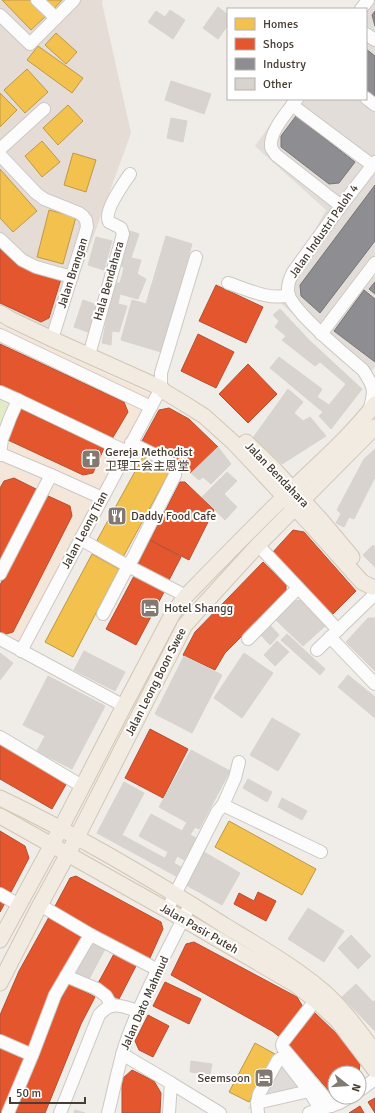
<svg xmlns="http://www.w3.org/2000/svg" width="375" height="1113" viewBox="0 0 375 1113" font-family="Signika,'Noto Sans SC',sans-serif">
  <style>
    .residential { fill: #e5ddd5 }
    .commercial { fill: #f4e6d9 }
    .industrial { fill: #e3ddd9 }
    .grass { fill: #e1ebc5 }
    .parking { fill: #dfdbd8 }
    .homes { fill: #f2c14e; stroke: #be9946 }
    .shops { fill: #e4572e; stroke: #b54f30 }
    .industry { fill: #8d8d92; stroke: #787576 }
    .building { fill: #d8d3cf; stroke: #d8d3cd }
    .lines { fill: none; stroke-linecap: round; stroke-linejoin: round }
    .minor-casing { stroke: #ccc8c4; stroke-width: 14 }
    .major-casing { stroke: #d3c6b4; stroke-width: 17 }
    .minor { stroke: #fdfcfc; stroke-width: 12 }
    .major { stroke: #f1ebe2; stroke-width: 15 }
    .labels { text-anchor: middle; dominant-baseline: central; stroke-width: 4; stroke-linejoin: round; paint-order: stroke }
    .street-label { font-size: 12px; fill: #463d33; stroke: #fff }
    .poi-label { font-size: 12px; fill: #463d33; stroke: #fff; text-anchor: start }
  </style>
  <rect width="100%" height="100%" fill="#f0ece8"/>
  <polygon class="residential" points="0,0 103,0 102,3 131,133 58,334 0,309"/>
  <polygon class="commercial" points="0,325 158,398 21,655 0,644"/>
  <polygon class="industrial" points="361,0 375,0 375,367 366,377 276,299 326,210 255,146 289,99 366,99 366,9 355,9"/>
  <polygon class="grass" points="0,400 9,405 0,430"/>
  <polygon class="parking" points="280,1051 319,1095 248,1109"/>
  <g class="homes">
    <polygon points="2,0 32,0 47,15 31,30"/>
    <polygon points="41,0 62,0 52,11"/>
    <polygon points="56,33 77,52 66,64 45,45"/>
    <polygon points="38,46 83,78 72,93 27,60"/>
    <polygon points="27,69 48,92 25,113 4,90"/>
    <polygon points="0,93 17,110 0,127"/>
    <polygon points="68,105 83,121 58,145 43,128"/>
    <polygon points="42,141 60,162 42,177 25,156"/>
    <polygon points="73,153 96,160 86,192 64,185"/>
    <polygon points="0,169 37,211 13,232 0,218"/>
    <polygon points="49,210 76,217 63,264 37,257"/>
    <polygon points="143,457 170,471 122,559 95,544"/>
    <polygon points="92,554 119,569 73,657 45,642"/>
    <polygon points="229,821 316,869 302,895 215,847"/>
    <polygon points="255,1043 275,1054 249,1102 229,1092"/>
  </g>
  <g class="shops">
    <polygon points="0,247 17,265 61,279 49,318 41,322 0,303"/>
    <polygon points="216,285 263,307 246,343 199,321"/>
    <polygon points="198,334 234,352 216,388 181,371"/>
    <polygon points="0,344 124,402 128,412 112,439 0,387"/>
    <polygon points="248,364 277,394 248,423 219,394"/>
    <polygon points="169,408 189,419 218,447 191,473 171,456 142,441 159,410"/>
    <polygon points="21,409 104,448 93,473 83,475 8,440"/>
    <polygon points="14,478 36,489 0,560 0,488 4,481"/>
    <polygon points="180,482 185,482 214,510 189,560 150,540"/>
    <polygon points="46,495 70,506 72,516 13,632 3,635 0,633 0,585"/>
    <polygon points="293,530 304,532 356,591 332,615 272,553"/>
    <polygon points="150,540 181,557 168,582 137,566"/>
    <polygon points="263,562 286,584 286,592 225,653 215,670 183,655 195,632"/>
    <polygon points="134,576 164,592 136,645 106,629"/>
    <polygon points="150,729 188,749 163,798 125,778"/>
    <polygon points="0,742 68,781 52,809 0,779"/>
    <polygon points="0,831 25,846 29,858 10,894 0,889"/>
    <polygon points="76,876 161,922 163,929 149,960 54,908 70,878"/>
    <polygon points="258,892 276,901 266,921 234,904 239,893 254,901"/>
    <polygon points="0,899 5,903 0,912"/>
    <polygon points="49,917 85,935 30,1049 0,1037 0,1015 19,971"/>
    <polygon points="194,942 297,997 303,1007 281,1038 272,1031 171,975 186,944"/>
    <polygon points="115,952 137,964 119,999 96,987"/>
    <polygon points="165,982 201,999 189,1024 153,1006"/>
    <polygon points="69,983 95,997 81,1024 45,1113 13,1113 51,1019"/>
    <polygon points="314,1012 340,1037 360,1063 359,1075 359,1073 335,1073 335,1090 330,1092 287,1043"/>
    <polygon points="148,1015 169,1026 153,1057 139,1050 135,1041"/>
    <polygon points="0,1046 26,1056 3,1113 0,1113"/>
    <polygon points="132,1070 154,1081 161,1093 160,1113 122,1113 122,1079"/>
    <polygon points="375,1098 375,1113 368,1102"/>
    <polygon points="360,1106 364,1113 349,1113"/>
  </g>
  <g class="industry">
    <polygon points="375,11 375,26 372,15"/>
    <polygon points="366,49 375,56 375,98 366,91"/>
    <polygon points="296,116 355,162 339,183 329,184 281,147 281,136"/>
    <polygon points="375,185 375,241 320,313 301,296 300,285"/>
    <polygon points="375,282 375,294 369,289"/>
    <polygon points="364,290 375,299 375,362 334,331"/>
  </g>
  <g class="building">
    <polygon points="218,7 228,15 228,25 218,39 203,28"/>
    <polygon points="170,10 185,20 173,39 148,22 156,11 165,17"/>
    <polygon points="171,81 211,94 204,114 165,100"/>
    <polygon points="171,118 187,121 183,142 167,138"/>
    <polygon points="127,230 139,234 131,258 141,260 137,274 146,279 138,299 120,294 118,304 127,306 119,332 112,331 111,345 102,343 114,283 120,283 124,268 119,264 128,243 124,241"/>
    <polygon points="166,236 192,244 161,352 121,340 132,300 146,304"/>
    <polygon points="96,237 112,241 104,270 88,265"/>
    <polygon points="83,300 97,305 88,332 74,327"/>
    <polygon points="280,309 309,340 362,389 331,429 319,416 323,412 270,368 279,357 322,389 317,397 329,405 346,384 320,362 315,366 282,340 286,336 275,327 279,321 273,315"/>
    <polygon points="288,389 303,402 294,413 303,421 310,417 326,436 282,464 253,438"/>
    <polygon points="218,447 231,464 211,484 203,477 199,480 191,473"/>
    <polygon points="375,449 375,477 354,519 349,517 344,527 336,523 341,514 337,510 364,459"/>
    <polygon points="227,472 237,481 224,494 237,507 225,520 202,497"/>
    <polygon points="373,545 375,548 375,567 363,555"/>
    <polygon points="303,600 325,626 303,646 276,620 294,601"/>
    <polygon points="368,618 375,618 375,671 346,642"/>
    <polygon points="270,625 279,635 270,645 260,634"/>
    <polygon points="287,634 325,669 320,675 281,640"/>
    <polygon points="277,641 289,652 275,666 264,655"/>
    <polygon points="84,651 125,672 115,691 74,670"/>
    <polygon points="0,653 13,663 0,680"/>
    <polygon points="244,653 273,673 242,718 214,698"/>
    <polygon points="184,656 222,675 192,733 155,714"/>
    <polygon points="348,675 375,697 375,718 338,687"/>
    <polygon points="48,676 105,706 72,769 37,751 45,736 23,725"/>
    <polygon points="272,718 300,734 278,771 250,755"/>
    <polygon points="191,750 230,771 199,829 159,807"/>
    <polygon points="248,779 272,792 267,802 243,788"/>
    <polygon points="124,782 144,793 122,835 181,867 176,876 97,833"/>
    <polygon points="282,798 307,811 302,820 278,807"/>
    <polygon points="151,814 182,831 187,822 195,827 190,835 196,838 184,860 177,856 174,863 165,858 168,852 139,836"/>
    <polygon points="204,852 240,873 222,905 186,885"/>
    <polygon points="308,908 344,931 324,962 288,939"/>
    <polygon points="351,935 371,956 358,969 338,948"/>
    <polygon points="90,941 105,949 87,983 72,975"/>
    <polygon points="356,984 373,1002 375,1000 375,1031 342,997"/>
    <polygon points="191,1061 212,1064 210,1074 190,1072"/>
    <polygon points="75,1110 85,1113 74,1113"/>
  </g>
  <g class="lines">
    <g class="minor-casing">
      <g id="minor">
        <polyline points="37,0 56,18"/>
        <polyline points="361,9 368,0"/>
        <polyline points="0,15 30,44 74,0"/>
        <polyline points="366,34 375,40"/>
        <polyline points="366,98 375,105"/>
        <path d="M297 99C288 111 269 132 271 147 272 150 274 152 276 155L341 206"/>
        <polyline points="292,105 372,165"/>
        <polyline points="0,149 44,109"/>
        <polyline points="0,155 36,193 44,199 79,213 83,216 86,220 87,227 85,234 52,339"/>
        <polyline points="0,239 22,260 36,267 72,277"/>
        <path d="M228 283C247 289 269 301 289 295"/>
        <polyline points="321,334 375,263"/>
        <polyline points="0,335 151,407"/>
        <path d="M89 355 123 234 121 228 109 222C103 211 124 183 130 174"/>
        <polyline points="0,392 18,400 10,418 2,439 0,455"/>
        <polyline points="18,400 127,452"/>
        <path d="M369 411C375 391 375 388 363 370 342 352 320 334 302 314 297 308 292 303 289 296 286 288 289 280 293 272L341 206 375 162"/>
        <polyline points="1,454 51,475 102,498"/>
        <polyline points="80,539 128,566 133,558 175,475 175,468 167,461 131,443"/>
        <polyline points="258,545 338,630"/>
        <polyline points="0,574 51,475"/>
        <polyline points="103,614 128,566 186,596"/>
        <polyline points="330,637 375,684"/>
        <polyline points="0,639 124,706"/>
        <polyline points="248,639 298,588"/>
        <polyline points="317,650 375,594"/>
        <polyline points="21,651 161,388 161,373 196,257"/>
        <polyline points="0,737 82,786"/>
        <polyline points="223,805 235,778 239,762"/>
        <polyline points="0,894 19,905"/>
        <polyline points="167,910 217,812 223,805 321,852"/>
        <polyline points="91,935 158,970"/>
        <polyline points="66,976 97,989 106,996 112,1006"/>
        <polyline points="321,993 283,1042 282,1045 283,1048 332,1106"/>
        <polyline points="0,1041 32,1055"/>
        <polyline points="122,1054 171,1083 169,1113"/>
        <polyline points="171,1083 220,1113"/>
        <polyline points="359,1091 375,1079"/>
        <polyline points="257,1103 309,1091"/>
        <polyline points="8,1113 33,1053 55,995 86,942 91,935 40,905"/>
        <path d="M60 1113 99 1015C112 1000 121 1006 138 1011"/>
        <path d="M108 1113C114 1090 118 1067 125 1045 142 996 168 950 191 903"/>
        <polyline points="258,1113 257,1103 259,1094 278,1060 281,1058 285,1060 309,1091 321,1110"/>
        <polyline points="309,1113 339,1103 350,1097"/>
      </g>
    </g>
    <g class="major-casing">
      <g id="major">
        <polyline points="0,313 10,319 52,339 161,388 165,392 180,401 204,416 234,443 312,526 362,582 372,587"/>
        <polyline points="246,442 273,468 321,520 352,557"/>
        <path d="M0 798C77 835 152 879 224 925 257 945 292 965 322 990 343 1008 359 1031 375 1052"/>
        <polyline points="0,816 183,919 296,985 315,1000 337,1020 375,1070"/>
        <path d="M0 940 61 828 124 706 173 613 186 596C219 562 252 528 285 496 316 466 349 438 375 404"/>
        <polyline points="0,983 40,905 77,837 185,625 258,545 375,427"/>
      </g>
    </g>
    <use href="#minor" class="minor"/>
    <use href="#major" class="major"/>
  </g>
  <defs>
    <g id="church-square" transform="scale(1)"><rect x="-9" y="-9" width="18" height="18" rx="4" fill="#827a72" stroke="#fff"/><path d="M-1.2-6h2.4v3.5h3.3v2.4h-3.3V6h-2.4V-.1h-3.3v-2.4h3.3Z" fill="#fff"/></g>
    <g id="restaurant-square" transform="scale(1)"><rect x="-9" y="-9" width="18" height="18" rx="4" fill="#827a72" stroke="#fff"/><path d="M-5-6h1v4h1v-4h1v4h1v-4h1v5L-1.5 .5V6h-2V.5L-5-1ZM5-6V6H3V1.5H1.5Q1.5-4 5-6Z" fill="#fff"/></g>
    <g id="hotel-square" transform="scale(1)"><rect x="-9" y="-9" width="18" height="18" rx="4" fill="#827a72" stroke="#fff"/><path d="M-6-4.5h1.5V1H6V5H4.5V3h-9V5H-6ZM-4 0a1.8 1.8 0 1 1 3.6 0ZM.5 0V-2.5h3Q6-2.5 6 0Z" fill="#fff"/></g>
  </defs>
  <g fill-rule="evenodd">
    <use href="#church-square" x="91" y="459"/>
    <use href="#restaurant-square" x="117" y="516"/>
    <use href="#hotel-square" x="150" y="608"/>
    <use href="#hotel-square" x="264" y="1078"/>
  </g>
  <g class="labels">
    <g class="street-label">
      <text transform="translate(324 231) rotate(-55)">Jalan Industri Paloh 4</text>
      <text transform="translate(73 273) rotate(-72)">Jalan Brangan</text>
      <text transform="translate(109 281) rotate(-74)">Hala Bendahara</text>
      <text transform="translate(277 475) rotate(46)">Jalan Bendahara</text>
      <text transform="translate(85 530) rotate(-62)">Jalan Leong Tian</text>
      <text transform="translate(156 682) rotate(-63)">Jalan Leong Boon Swee</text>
      <text transform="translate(199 929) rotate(30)">Jalan Pasir Puteh</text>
      <text transform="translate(145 1003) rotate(-66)">Jalan Dato Mahmud</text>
    </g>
    <g class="poi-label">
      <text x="105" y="452">Gereja Methodist<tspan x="105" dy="14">卫理工会主恩堂</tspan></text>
      <text x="131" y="516">Daddy Food Cafe</text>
      <text x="164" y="608">Hotel Shangg</text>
      <text x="250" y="1078" text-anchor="end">Seemsoon</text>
    </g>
  </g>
  <rect x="227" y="8" width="140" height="92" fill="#ffffff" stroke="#b5b1ad"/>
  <rect x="235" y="18" width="20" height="12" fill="#f2c14e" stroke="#b5b1ad"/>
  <text x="263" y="28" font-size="12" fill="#463d33">Homes</text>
  <rect x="235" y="38" width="20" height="12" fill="#e4572e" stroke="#b5b1ad"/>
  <text x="263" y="48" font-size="12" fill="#463d33">Shops</text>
  <rect x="235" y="58" width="20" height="12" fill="#8d8d92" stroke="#b5b1ad"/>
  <text x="263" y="68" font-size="12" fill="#463d33">Industry</text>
  <rect x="235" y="78" width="20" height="12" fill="#d8d3cf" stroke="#b5b1ad"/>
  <text x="263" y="88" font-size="12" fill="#463d33">Other</text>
  <g transform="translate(347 1085) rotate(107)"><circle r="19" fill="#ffffff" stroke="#b5b1ad"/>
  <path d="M0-3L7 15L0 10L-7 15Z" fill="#827a72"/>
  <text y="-6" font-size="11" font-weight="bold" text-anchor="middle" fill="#463d33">N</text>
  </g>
  <path d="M10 1097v6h75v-6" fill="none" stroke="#463d33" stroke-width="2"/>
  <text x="16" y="1097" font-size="12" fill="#463d33" stroke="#ffffff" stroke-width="3" paint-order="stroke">50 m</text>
</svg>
